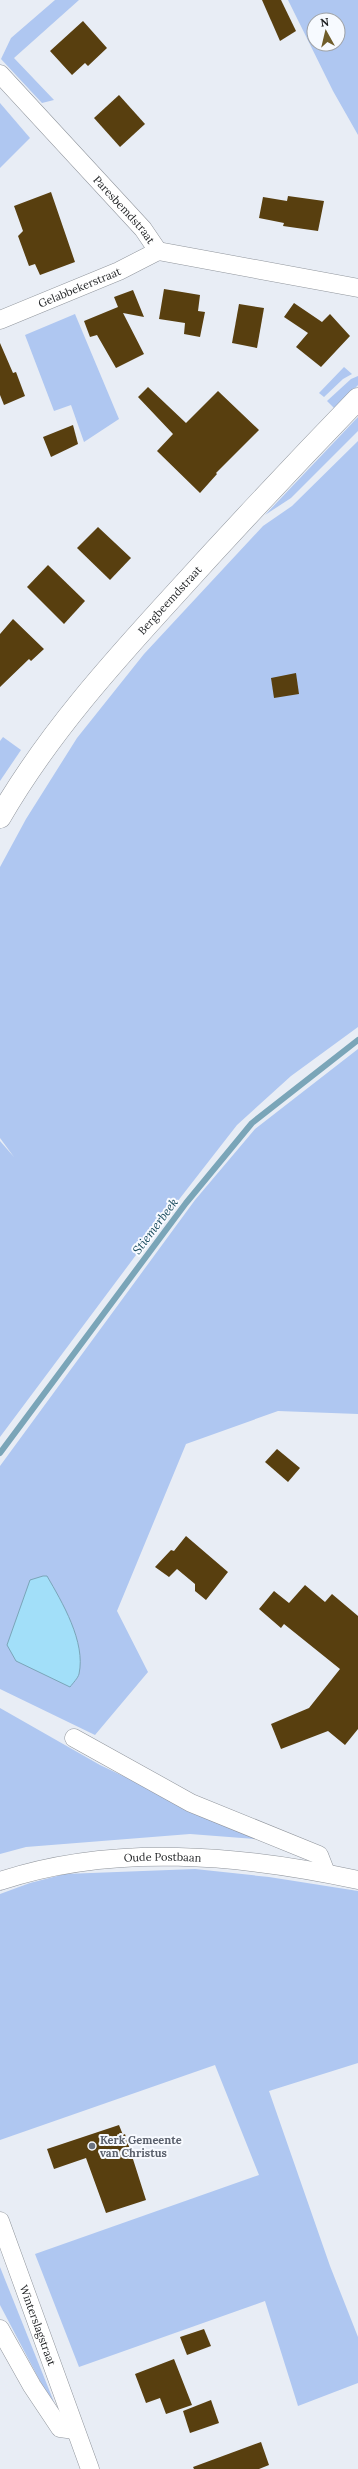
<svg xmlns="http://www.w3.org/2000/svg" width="358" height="2469" viewBox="0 0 358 2469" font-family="Lora,serif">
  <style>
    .green { fill: #afc7f1; fill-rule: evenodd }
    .water { fill: #a2dff9; stroke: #7aa5b8 }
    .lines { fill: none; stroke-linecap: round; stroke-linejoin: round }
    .stream { stroke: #7aa5b8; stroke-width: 6 }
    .building { fill: #583f0f }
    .street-casing { stroke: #90959c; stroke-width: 19 }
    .secondary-casing { stroke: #90959c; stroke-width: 23 }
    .street { stroke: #fff; stroke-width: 18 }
    .secondary { stroke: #fff; stroke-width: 22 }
    .worship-dot { fill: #6b7280; stroke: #f7faff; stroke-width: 1.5 }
    .labels { text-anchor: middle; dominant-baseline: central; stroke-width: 4; stroke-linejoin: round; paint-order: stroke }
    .street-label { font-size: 11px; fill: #1c1e20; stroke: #f7faff }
    .worship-label { font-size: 11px; font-weight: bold; fill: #5b616d; stroke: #f7faff; text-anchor: start }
    .water-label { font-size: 12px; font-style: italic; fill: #184a5c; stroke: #f7faff }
  </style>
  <rect width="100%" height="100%" fill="#e8edf5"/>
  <g class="green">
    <polygon points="55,0 79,0 14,58 54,100 42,103 1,59 11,38"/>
    <path d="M288 0H358V135L333 91ZM314 20H338V44H314Z"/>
    <polygon points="0,103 30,138 0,168"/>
    <polygon points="75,314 119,419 84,442 71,405 54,411 25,335"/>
    <polygon points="344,367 352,374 343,379 324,397 319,393"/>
    <polygon points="358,376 358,385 335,409 327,401 351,379"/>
    <polygon points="358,417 358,431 291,498 265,515"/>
    <polygon points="358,441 358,1027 291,1076 237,1125 142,1247 0,1437 0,1141 14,1157 0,1138 0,867 26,819 77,738 144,654 263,526 292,506"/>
    <polygon points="3,737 21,750 0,781 0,741"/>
    <polygon points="358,1049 358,1414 278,1411 186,1444 117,1611 148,1672 95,1735 0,1689 0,1466 195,1200 255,1129"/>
    <polygon points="0,1708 100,1765 255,1839 190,1834 26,1847 0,1854"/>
    <polygon points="195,1869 269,1877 358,1891 358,2063 269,2091 330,2266 358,2337 358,2383 298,2406 265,2301 79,2367 35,2254 259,2175 215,2065 0,2140 0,1894 30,1883 65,1874"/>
    <polygon points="0,2267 54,2402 41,2383 0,2305"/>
  </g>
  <path class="water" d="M43 1576H47C62 1602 86 1642 79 1674 78 1678 73 1683 70 1687L16 1661 7 1645 30 1580Z"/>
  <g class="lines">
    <polyline class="stream" points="0,1453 186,1203 252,1123 358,1040"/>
  </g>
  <g class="building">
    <polygon points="262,0 281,0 296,31 280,41"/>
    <polygon points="83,21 107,48 88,66 85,63 72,75 50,51"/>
    <polygon points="119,95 145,124 120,147 94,118"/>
    <polygon points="51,192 75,262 40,275 35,264 29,266 18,236 23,231 14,206"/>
    <polygon points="288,196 324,201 318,231 283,226 284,223 259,218 263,197 287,201"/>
    <polygon points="164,289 200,295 198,311 205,312 200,337 184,334 185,323 159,319"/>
    <polygon points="133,290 144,317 123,313 144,354 116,368 97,335 90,337 84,321 118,307 114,297"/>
    <polygon points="294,303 322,322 330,314 350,336 321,367 296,347 308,333 284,317"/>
    <polygon points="239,304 264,308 257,348 232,343"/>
    <polygon points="0,343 13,373 16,372 25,396 4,405 0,395"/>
    <polygon points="148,387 186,423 218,391 259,430 216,473 217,474 200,493 157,451 173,434 138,397"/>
    <polygon points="73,425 78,444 51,457 43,437"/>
    <polygon points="98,527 131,558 110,580 77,548"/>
    <polygon points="48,565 85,601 64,624 27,587"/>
    <polygon points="13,619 44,649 31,661 29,659 0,687 0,634"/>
    <polygon points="296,673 299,694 274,698 271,678"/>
    <polygon points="277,1449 300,1468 288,1482 265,1462"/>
    <polygon points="186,1536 228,1572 206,1600 195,1591 195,1584 177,1569 169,1577 155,1567 171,1550 174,1551"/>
    <polygon points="305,1585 325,1602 332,1594 358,1616 358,1729 345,1745 328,1731 281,1749 271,1724 309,1708 340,1669 284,1624 281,1628 259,1609 274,1591 289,1603"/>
    <polygon points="119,2125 123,2135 125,2134 146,2200 106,2213 86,2158 54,2169 47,2149"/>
    <polygon points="204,2329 211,2346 187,2355 180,2337"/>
    <polygon points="174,2359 192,2405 166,2414 160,2398 146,2403 135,2374"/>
    <polygon points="211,2400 219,2423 190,2433 183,2411"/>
    <polygon points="261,2442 269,2465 259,2469 194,2469 193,2467"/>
  </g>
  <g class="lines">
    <g class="street-casing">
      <g id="street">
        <path id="s1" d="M0 74 143 229 158 251 358 288"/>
        <path id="s2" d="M0 320 119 271 158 251"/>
        <polyline points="74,1738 191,1803 319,1855 326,1873"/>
        <path id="s3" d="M0 1881C114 1843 242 1855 358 1880"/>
        <path id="s4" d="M0 2221 90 2469"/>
        <polyline points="0,2329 32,2386 60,2428 75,2430"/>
      </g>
    </g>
    <g class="secondary-casing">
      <g id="secondary">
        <path id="s5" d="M0 817C48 734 112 663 177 592 236 527 297 462 358 399"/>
      </g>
    </g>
    <use href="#street" class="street"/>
    <use href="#secondary" class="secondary"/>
  </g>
  <circle class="worship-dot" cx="92" cy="2146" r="4"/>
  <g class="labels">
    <g class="street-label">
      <text stroke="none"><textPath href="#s1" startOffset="184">Paresbemdstraat</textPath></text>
      <text stroke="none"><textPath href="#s2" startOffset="86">Gelabbekerstraat</textPath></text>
      <text stroke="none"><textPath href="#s5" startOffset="276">Bergbeemdstraat</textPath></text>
      <text stroke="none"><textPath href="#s3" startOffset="165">Oude Postbaan</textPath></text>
      <text stroke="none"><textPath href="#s4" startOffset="111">Winterslagstraat</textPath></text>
    </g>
    <g class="worship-label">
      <text x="100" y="2140">Kerk Gemeente<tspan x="100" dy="13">van Christus</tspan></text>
    </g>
    <g class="water-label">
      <text transform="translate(155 1226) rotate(-53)">Stiemerbeek</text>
    </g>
  </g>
  <g transform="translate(326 32) rotate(352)"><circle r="19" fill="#f7faff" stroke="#9fa2a6"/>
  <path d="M0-3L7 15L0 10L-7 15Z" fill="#705d2b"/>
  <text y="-6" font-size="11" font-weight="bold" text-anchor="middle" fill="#1c1e20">N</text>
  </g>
</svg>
